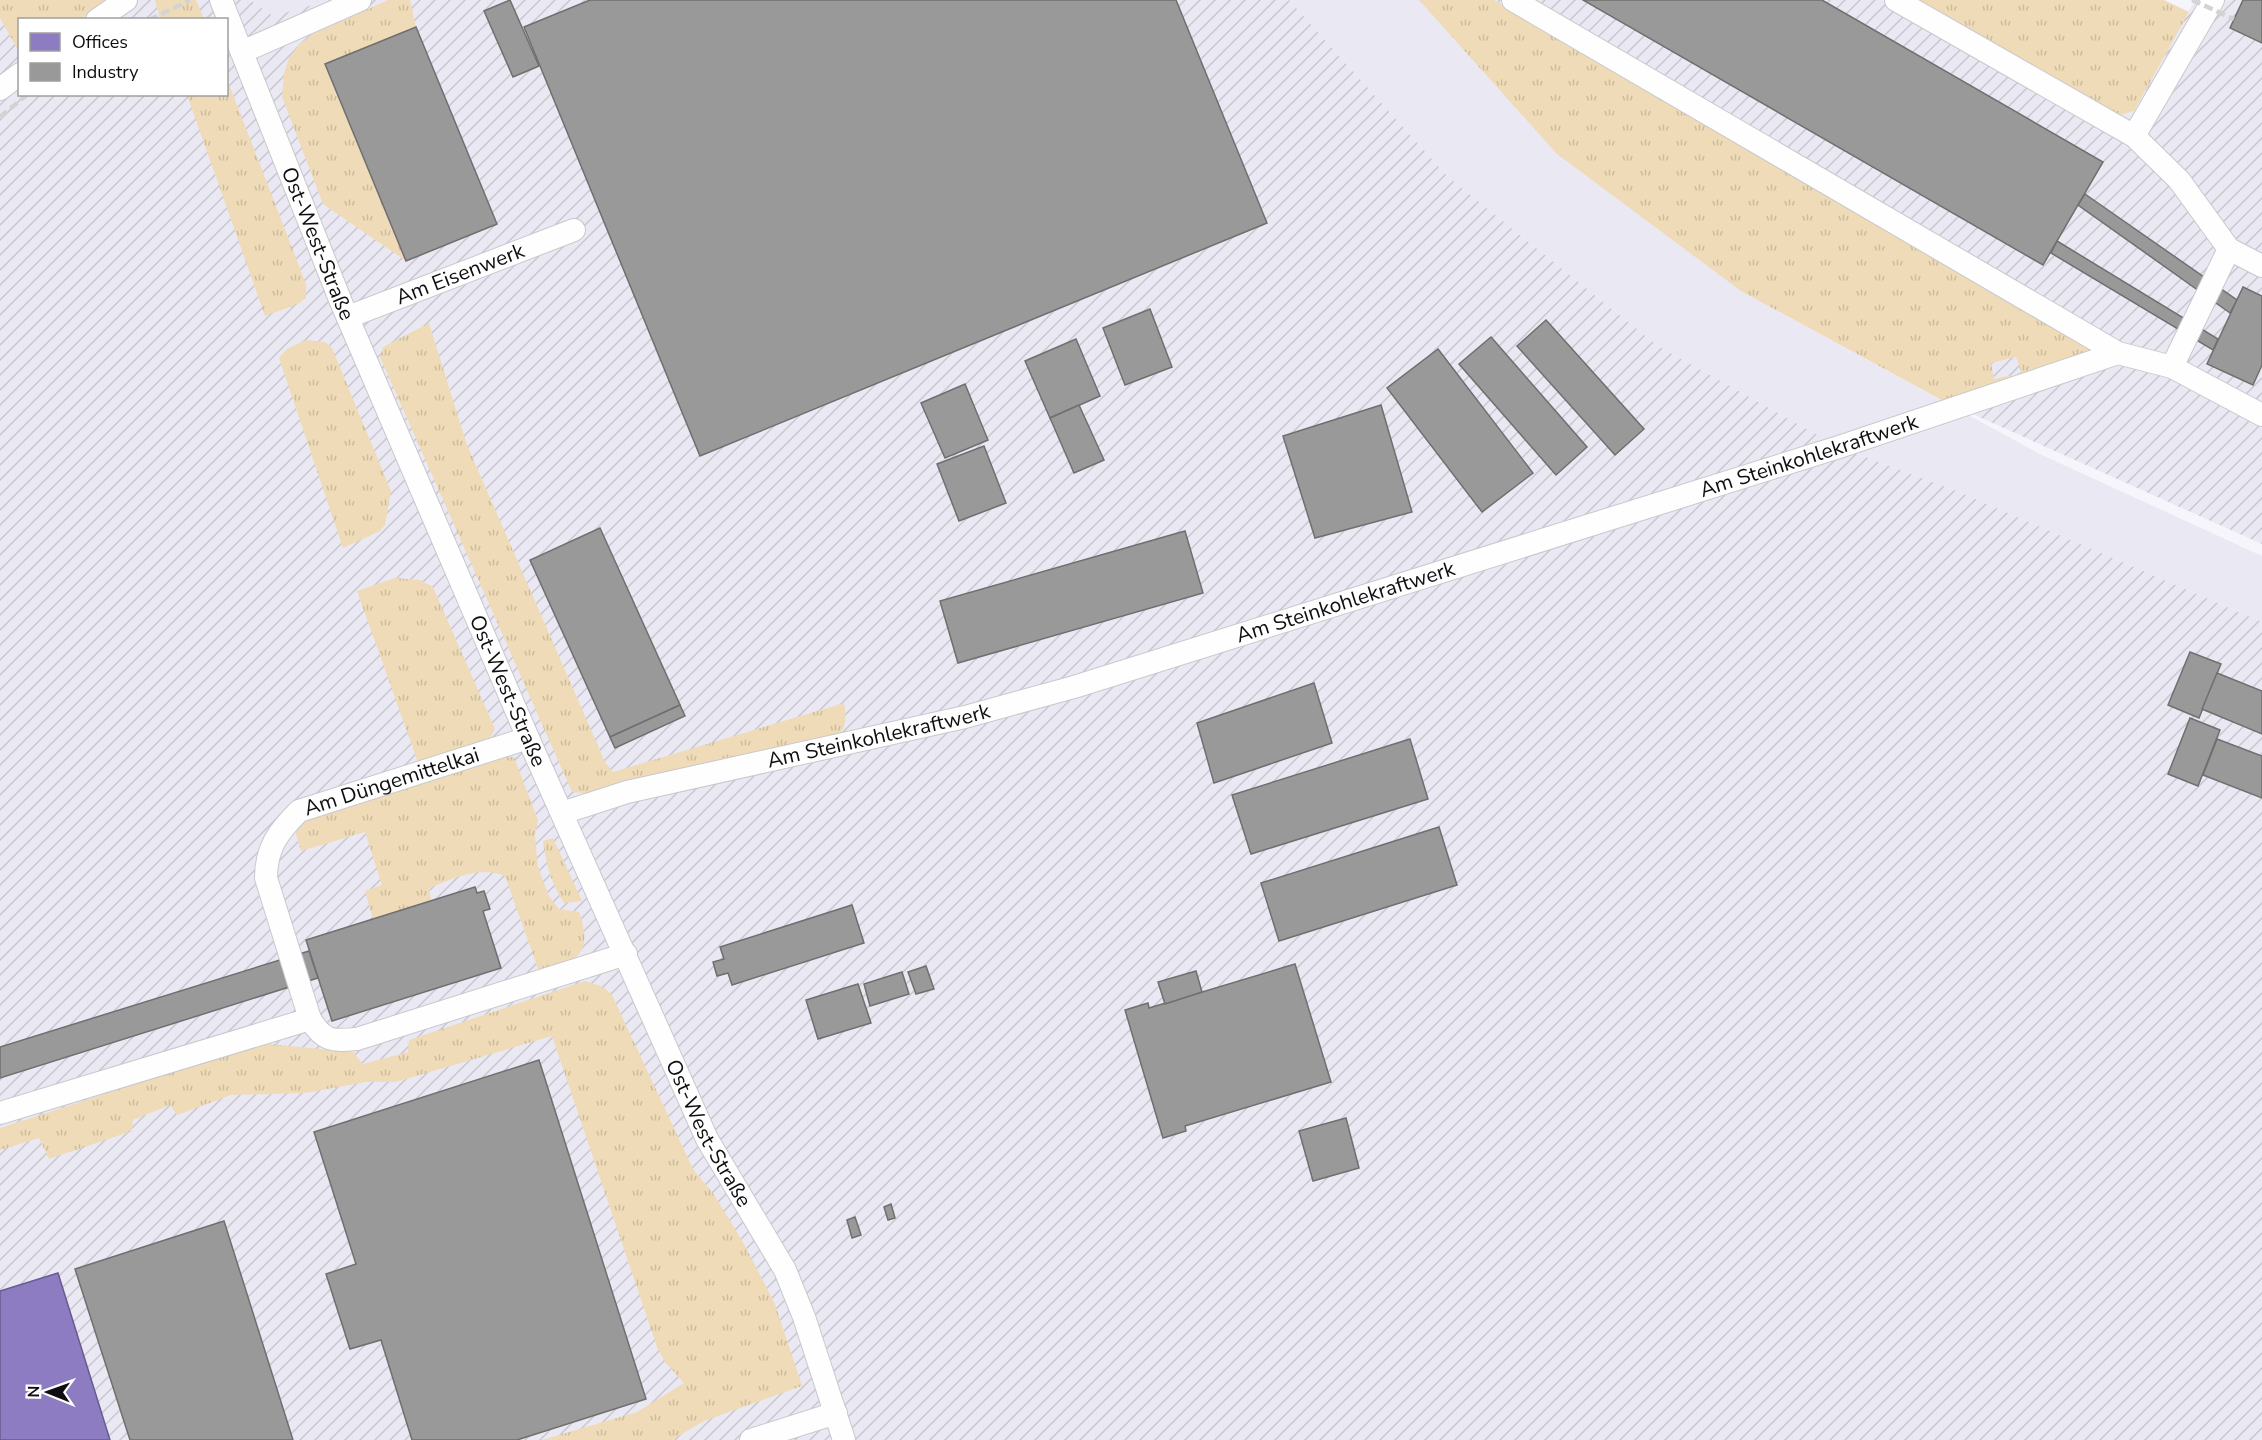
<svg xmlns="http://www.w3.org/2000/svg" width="2262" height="1440" viewBox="0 0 2262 1440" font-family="'Nunito Sans',sans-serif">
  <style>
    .built { fill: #eae8f3 }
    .industrial { fill: url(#industrial-furrows); fill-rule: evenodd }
    .grass { fill: url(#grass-tufts) }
    .offices { fill: #8e7cc3; stroke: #685b8e; stroke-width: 1.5 }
    .industry { fill: #999; stroke: #6f6f70; stroke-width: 1.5 }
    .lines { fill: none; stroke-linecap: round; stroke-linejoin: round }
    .minor-casing { stroke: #c9c8cd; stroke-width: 24 }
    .minor { stroke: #fefefe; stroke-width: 22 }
    .rail { stroke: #d3d3d5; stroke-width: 4.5; stroke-dasharray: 9 4.5; stroke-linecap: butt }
    .labels { text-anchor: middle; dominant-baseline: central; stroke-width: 6; stroke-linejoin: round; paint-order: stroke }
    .street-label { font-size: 21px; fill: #0e0e11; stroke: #fff }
  </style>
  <defs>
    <pattern id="industrial-furrows" width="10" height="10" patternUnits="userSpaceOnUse" patternTransform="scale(1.5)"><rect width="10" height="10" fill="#eae8f3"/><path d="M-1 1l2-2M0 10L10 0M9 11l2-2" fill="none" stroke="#c8c6cf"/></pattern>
    <pattern id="grass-tufts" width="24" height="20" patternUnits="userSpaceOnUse" patternTransform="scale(1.5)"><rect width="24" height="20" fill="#efdbb7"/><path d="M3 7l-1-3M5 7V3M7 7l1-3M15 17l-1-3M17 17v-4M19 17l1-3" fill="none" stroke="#ccbb9c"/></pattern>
  </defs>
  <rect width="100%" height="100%" fill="#f6f5fb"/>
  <g class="built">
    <polygon points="250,0 330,0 273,16"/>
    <polygon points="1289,0 1419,0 1557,154 1741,291 2042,455 2262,556 2262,622 1959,492 1839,447 1658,346 1448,177"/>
  </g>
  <g class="industrial">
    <path d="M0 0H250L273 16 330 0H1289L1448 177 1658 346 1839 447 1959 492 2262 622V1440H0ZM20 20H226V94H20Z"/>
    <polygon points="1419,0 1919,0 2120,115 2134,111 2195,0 2262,0 2262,544 1948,403 1741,291 1557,154"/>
  </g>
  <g class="grass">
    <polygon points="0,0 110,0 80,19 20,20 19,52 0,18"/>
    <polygon points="155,0 196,0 204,19 160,19"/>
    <polygon points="388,0 410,0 416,27 326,64 406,261 323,204 282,97 284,73 289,58 299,45 313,34"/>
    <polygon points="1419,0 1494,0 2090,342 2091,353 2020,381 2017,374 2021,371 2016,357 1991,363 1994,379 2012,375 2014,382 1947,403 1741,291 1557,154"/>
    <polygon points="1919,0 2164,0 2189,12 2134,111 2120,115"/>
    <polygon points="227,79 306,284 306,298 298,304 265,316 187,95 226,94"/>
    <path d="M429 323 467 445 605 762 613 772 844 703C847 721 846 730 832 742L584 793 572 792 380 357 383 347Z"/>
    <polygon points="306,340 325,342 332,348 391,491 385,525 380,531 343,548 279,358 287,349"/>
    <polygon points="395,578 420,580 433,587 495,729 486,745 420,768 357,591"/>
    <path d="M498 756 514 757 538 820 535 836 538 867 549 896 559 909 579 912C594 955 577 960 540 974L505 876C479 865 453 879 429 888L431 900 373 919 365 891 382 885 365 832 301 851 294 827 298 821Z"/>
    <path d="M553 838 582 901 564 903C551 884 546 864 543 841Z"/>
    <polygon points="585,981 603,987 612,995 693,1169 715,1196 744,1244 775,1304 802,1386 704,1421 672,1440 542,1440 637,1412 684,1383 665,1362 657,1347 552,1036 396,1082 366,1082 305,1093 231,1095 177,1115 170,1105 133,1120 132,1131 49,1159 39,1138 0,1150 0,1128 243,1049 268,1044 353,1052 363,1064 408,1052 409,1040"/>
  </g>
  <polygon class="offices" points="58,1273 110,1440 0,1440 0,1291"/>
  <g class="industry">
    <polygon points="510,0 539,66 513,77 484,11"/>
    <polygon points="590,0 1176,0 1267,223 700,456 524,27"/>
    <polygon points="1583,0 1822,0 2103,162 2043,265"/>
    <polygon points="2243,0 2262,0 2262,43 2230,28"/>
    <polygon points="416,27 497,224 406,261 325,64"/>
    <polygon points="2085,194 2237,300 2230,313 2078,205"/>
    <polygon points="2057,241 2218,339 2213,350 2051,253"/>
    <polygon points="2243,287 2262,296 2262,365 2253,385 2207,364"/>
    <polygon points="1150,309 1172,367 1125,385 1103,328"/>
    <polygon points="1546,320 1644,429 1615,455 1517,346"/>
    <polygon points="1491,337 1587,447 1556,475 1459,364"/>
    <polygon points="1076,339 1100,396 1050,418 1025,361"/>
    <polygon points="1438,349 1533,473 1482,512 1387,388"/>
    <polygon points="965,384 988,440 945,458 921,403"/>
    <polygon points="1079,405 1104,460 1074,473 1050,418"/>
    <polygon points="1381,405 1412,512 1315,538 1283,436"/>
    <polygon points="984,446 1006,503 959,521 937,464"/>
    <polygon points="600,528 680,705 610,737 530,560"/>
    <polygon points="1185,531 1203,593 958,663 940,601"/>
    <polygon points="2190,652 2221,664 2199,718 2168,705"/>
    <polygon points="2217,673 2262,691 2262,734 2202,709"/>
    <polygon points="1314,683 1332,743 1214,783 1197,723"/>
    <polygon points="680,705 685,716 615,748 610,737"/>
    <polygon points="2190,718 2220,730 2198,786 2168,774"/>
    <polygon points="1410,739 1428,799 1251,854 1232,795"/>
    <polygon points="2217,739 2262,756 2262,798 2203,775"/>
    <polygon points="1439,827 1457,885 1279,941 1261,883"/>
    <polygon points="475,887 477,893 484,891 490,909 483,911 501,968 332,1021 306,940"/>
    <polygon points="852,905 864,943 732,985 728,973 717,976 713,962 724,959 720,947"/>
    <polygon points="309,951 318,978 0,1078 0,1047"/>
    <polygon points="1295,964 1331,1082 1185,1126 1186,1131 1163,1138 1125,1010 1148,1003 1149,1008"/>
    <polygon points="926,966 934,989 916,994 908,972"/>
    <polygon points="1196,971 1202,992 1165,1004 1158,982"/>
    <polygon points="902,972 909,994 870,1006 864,984"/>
    <polygon points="858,984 871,1023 818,1039 806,1000"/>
    <polygon points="539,1060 646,1399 517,1440 412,1440 381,1340 350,1349 326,1274 356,1264 314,1132"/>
    <polygon points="1346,1118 1359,1168 1313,1181 1299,1131"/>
    <polygon points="891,1204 895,1218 888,1220 884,1207"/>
    <polygon points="855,1217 861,1235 852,1238 847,1220"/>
    <polygon points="224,1221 293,1440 130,1440 75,1269"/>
  </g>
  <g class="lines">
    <g class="minor-casing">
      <g id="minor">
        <path id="s1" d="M221 0 341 302 528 738 707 1139 785 1270 804 1317 844 1440"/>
        <polyline points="1513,0 2118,353"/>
        <polyline points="1896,0 2134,136 2179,180 2229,249"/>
        <polyline points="97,20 126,0"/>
        <polyline points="242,52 360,0"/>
        <polyline points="0,89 20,74"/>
        <polyline points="2134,136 2213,0"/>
        <path id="s2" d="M348 317 574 230"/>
        <polyline points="2172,367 2229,249 2262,266"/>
        <path id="s3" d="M562 813 627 792 965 717 1074 687 1839 447 2118 353 2172 367 2262 415"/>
        <path id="s4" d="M310 1019 266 878C266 848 278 832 299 811L528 738"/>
        <path d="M0 1113 310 1019C324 1042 332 1041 357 1039L626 954"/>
        <polyline points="751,1440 836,1413"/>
      </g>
    </g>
    <use href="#minor" class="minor"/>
    <g class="rail">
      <polyline points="2192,0 2234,19"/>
      <polyline points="149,20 190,0"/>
      <polyline points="0,117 28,94"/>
    </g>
  </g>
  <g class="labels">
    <g class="street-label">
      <text stroke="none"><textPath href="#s1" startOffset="262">Ost-West-Straße</textPath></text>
      <text stroke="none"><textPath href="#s2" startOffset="120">Am Eisenwerk</textPath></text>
      <text stroke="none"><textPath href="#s3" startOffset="1298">Am Steinkohlekraftwerk</textPath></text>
      <text stroke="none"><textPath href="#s3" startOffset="812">Am Steinkohlekraftwerk</textPath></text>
      <text stroke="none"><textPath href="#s1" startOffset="748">Ost-West-Straße</textPath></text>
      <text stroke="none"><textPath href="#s3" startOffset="326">Am Steinkohlekraftwerk</textPath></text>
      <text stroke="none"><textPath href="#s4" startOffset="322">Am Düngemittelkai</textPath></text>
      <text stroke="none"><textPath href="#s1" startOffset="1234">Ost-West-Straße</textPath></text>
    </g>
  </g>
  <rect x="18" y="18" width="210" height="78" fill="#ffffff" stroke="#9f9fa0" stroke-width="1.5"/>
  <rect x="30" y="33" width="30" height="18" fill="#8e7cc3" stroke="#9f9fa0" stroke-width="1.5"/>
  <text x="72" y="48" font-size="18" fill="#0e0e11">Offices</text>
  <rect x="30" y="63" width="30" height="18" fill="#999999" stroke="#9f9fa0" stroke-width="1.5"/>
  <text x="72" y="78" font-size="18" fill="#0e0e11">Industry</text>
  <g transform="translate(48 1392) rotate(271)" stroke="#ffffff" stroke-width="4.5" paint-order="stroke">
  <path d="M0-4.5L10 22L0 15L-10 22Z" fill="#0e0e11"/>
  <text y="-9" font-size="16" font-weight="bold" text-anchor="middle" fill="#0e0e11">N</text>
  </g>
</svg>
